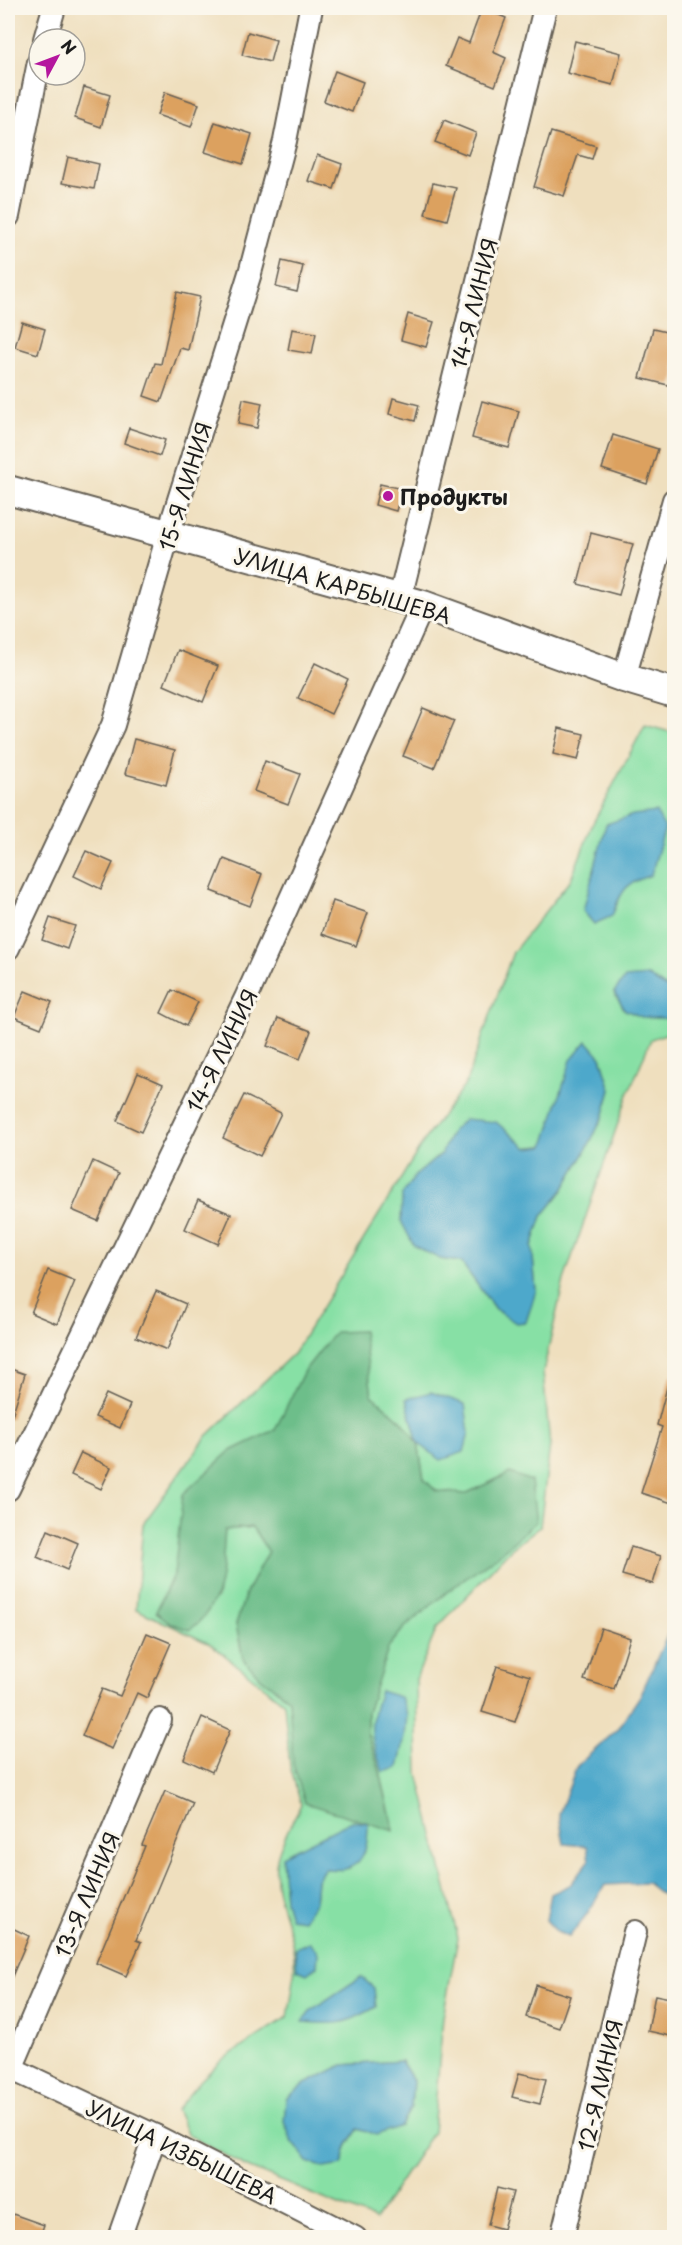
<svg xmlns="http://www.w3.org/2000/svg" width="682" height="2245" viewBox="0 0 682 2245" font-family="'Playpen Sans',sans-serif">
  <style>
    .green { fill: #87e0a5; stroke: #527e60; stroke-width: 1.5; fill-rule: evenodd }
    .forest { fill: #6dbe8a; stroke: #446d53; stroke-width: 1.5 }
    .water { fill: #4da8cb; stroke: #346274; stroke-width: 1.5 }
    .building { fill: #dca15e }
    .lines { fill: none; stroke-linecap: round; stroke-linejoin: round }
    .minor-casing { stroke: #666055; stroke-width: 26 }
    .major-casing { stroke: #666055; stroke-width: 32 }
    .minor { stroke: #fff; stroke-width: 22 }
    .major { stroke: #fff; stroke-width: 28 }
    .poi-dot { fill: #b5179e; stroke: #fbf7ec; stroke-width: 2 }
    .labels { text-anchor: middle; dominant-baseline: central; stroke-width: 6; stroke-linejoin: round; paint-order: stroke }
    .street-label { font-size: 21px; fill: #1c1c1c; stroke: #fbf7ec }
    .poi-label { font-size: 21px; font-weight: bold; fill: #1c1c1c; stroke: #fbf7ec; text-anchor: start }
  </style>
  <rect width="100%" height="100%" fill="#fbf7ec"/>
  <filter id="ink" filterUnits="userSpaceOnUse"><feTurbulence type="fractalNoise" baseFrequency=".0167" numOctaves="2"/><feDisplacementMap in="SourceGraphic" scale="12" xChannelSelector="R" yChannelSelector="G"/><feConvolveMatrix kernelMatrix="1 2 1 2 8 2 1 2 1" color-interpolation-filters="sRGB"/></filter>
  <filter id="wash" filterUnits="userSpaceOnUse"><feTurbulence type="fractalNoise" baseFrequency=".008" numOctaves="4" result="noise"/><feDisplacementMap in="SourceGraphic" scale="24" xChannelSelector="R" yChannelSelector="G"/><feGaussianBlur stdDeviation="1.35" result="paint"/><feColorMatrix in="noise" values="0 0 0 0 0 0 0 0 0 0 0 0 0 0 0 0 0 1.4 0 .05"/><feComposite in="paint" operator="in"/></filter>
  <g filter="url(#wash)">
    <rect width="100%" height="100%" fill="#efdfbe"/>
    <path class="green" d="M645 725 674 733V993L647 976 614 993 625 1010 642 1017 674 1019V1031L651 1039 627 1097 564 1280 543 1372 550 1445 540 1526 510 1550 437 1628 416 1679 418 1773 458 1938 443 2017 433 2132 375 2220 245 2166 188 2135 176 2110 201 2080 223 2059 288 2017C292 1994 297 1971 293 1948 289 1918 270 1890 277 1859 280 1842 294 1820 301 1804L290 1766 284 1703 212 1645 136 1609 143 1524 207 1436 294 1353 427 1136 465 1085 513 952 571 879 593 823ZM601 1057 611 1090 603 1117 584 1154 563 1190 542 1216 532 1246 536 1291 495 1309 461 1262 440 1259 415 1176 441 1154 544 1146 553 1122ZM367 1371 372 1395 402 1421 418 1443 424 1480 436 1491 465 1494 510 1473 497 1556 448 1591 404 1628 389 1646 380 1669 367 1713V1733L379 1768 394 1830 305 1802 289 1699 261 1678 243 1659 236 1624 246 1593 268 1551 252 1527 225 1530 217 1598 156 1612 229 1452 275 1430 286 1410ZM305 1846 348 1868 324 1869 317 1880 315 1902 285 1901 283 1856ZM401 2061 413 2080 411 2107 401 2126 358 2129 347 2147 342 2165 334 2070 343 2065Z"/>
    <path class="forest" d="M363 1331 372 1395 402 1421 418 1443 424 1479 436 1491 465 1494 510 1473 531 1481 536 1522 497 1556 448 1591 404 1628 389 1646 367 1713V1733L379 1768 394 1831 305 1803 293 1764 289 1699 261 1678 243 1659 236 1624 246 1593 268 1551 252 1527 225 1530C221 1572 226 1601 190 1630L172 1624 156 1612 174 1574 183 1494 229 1452 275 1430 304 1371 335 1332Z"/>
    <g class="water">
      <path d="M656 812 665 828 651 875C624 884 622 890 612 916L594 924 583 911 606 824 633 815Z"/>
      <polygon points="648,976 674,993 674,1019 642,1017 625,1010 614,992 625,978"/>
      <polygon points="587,1041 601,1057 611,1090 603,1117 584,1154 563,1190 542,1216 532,1246 536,1291 526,1322 516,1323 495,1309 461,1262 440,1259 414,1246 401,1221 402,1195 415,1176 441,1154 452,1131 465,1119 496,1122 527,1148 544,1146 571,1060"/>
      <polygon points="431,1392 465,1404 469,1433 464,1452 441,1460 418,1443 406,1399"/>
      <polygon points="674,1631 674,1913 666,1898 647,1883 605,1885 587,1914 569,1937 557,1932 546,1920 551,1894 570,1885 589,1861 587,1846 564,1844 559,1814 577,1766 618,1729 640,1696 667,1636"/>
      <path d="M380 1691 400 1697 407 1714 405 1737 398 1768 383 1772C370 1736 367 1728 380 1691Z"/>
      <path d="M352 1821 368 1823C368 1840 367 1862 348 1868 342 1871 331 1869 324 1869L317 1880 315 1902 303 1920 290 1918 285 1901 282 1856Z"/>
      <polygon points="310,1942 318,1953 317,1966 307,1974 297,1970 295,1948"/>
      <path d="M361 1977 374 1988 376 2007C344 2025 340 2025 303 2022L311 2010Z"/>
      <polygon points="401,2061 413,2080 411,2107 401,2126 376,2135 358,2129 347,2146 342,2165 325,2168 308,2162 292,2141 284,2122 286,2099 303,2085 343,2065"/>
    </g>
    <g id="blocks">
      <g class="building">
        <polygon points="482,8 506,18 493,52 506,58 495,86 446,66 457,38 469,43"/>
        <polygon points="248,32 276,40 270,62 242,55"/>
        <polygon points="575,41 621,53 613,85 567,73"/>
        <polygon points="335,71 363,82 352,112 324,101"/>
        <polygon points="84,87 110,95 101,127 75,118"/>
        <polygon points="165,92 199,104 191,127 157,115"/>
        <polygon points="444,120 476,133 468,155 435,142"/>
        <polygon points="215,122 252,134 243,164 205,152"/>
        <polygon points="551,132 596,146 592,159 578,155 564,196 534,187"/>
        <polygon points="317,155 342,164 334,189 308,181"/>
        <polygon points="68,157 99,164 94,189 62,183"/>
        <polygon points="433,183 456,188 447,220 425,214"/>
        <polygon points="282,261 303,266 297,292 276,287"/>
        <polygon points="177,292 200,297 188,350 180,348 161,402 144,396 155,363 161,364"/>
        <polygon points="408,314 434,322 426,347 401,340"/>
        <polygon points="22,322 45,329 38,354 15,347"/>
        <polygon points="292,329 316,333 312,354 288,350"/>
        <polygon points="653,329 675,334 675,375 672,386 640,378"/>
        <polygon points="393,398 419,405 415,421 389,414"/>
        <polygon points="243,399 262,403 257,428 238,424"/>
        <polygon points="482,401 519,411 509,448 472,438"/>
        <polygon points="129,428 165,440 160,456 124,443"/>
        <polygon points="613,435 658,449 647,484 602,469"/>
        <polygon points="380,484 402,489 396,511 375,505"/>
        <polygon points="591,533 633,544 619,595 578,584"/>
        <polygon points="178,650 218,666 203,702 164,685"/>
        <polygon points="315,663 348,679 331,714 298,698"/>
        <polygon points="423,708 454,721 434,768 403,756"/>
        <polygon points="559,728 584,734 578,760 553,754"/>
        <polygon points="134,739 175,750 166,785 125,774"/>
        <polygon points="265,761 300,774 288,804 254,791"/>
        <polygon points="86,851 113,863 101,889 74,876"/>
        <polygon points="224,859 262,874 250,906 211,891"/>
        <polygon points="333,901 368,913 356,946 322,934"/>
        <polygon points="50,918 75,926 67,949 42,940"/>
        <polygon points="172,990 198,1002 186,1026 161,1013"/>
        <polygon points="25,991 52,1002 41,1028 14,1017"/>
        <polygon points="278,1018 311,1031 300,1059 267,1046"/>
        <polygon points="138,1073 163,1084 141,1132 117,1121"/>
        <polygon points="244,1095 281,1113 260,1156 223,1138"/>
        <polygon points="93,1161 119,1173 98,1221 72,1210"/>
        <polygon points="198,1200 231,1214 218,1244 185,1229"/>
        <polygon points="48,1270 75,1281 57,1324 31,1313"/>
        <polygon points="156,1291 186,1304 167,1350 136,1337"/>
        <polygon points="8,1368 25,1374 11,1419 8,1419"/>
        <polygon points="670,1376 675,1377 675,1504 641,1493 662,1427 657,1425"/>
        <polygon points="106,1394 130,1405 120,1428 95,1417"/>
        <polygon points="81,1453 111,1467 101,1489 71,1475"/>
        <polygon points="48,1530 78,1543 67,1570 37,1557"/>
        <polygon points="631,1547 661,1556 653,1584 622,1575"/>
        <polygon points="601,1628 630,1638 614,1689 584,1680"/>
        <polygon points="147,1633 171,1643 147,1698 137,1693 112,1749 82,1736 102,1689 120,1696"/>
        <polygon points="497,1666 530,1676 515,1722 482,1712"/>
        <polygon points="202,1717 230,1730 212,1772 184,1759"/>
        <polygon points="165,1791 193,1803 136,1940 141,1942 126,1976 96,1963 145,1846 142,1845"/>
        <polygon points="8,1926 29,1936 8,1986"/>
        <polygon points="536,1985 570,1996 559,2028 526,2017"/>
        <polygon points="655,1995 675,1999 675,2037 648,2031"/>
        <polygon points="519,2073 546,2079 540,2104 512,2097"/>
        <polygon points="497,2188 513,2192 503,2229 488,2225"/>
        <polygon points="10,2213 44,2225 39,2238 8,2238 8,2221"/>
      </g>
    </g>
  </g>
  <g filter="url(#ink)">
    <use href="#blocks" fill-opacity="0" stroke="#666055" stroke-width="1.5"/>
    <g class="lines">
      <g class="minor-casing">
        <g id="minor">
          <polyline points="45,39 54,8"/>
          <polyline points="8,216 39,62"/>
          <polyline points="400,598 545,8"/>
          <polyline points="624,678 674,500"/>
          <polyline points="8,948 113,725 168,535 250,273 285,141 311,8"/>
          <polyline points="8,1489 246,998 423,605"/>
          <polyline points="8,2067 155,2136 355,2238"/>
          <polyline points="11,2069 160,1720"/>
          <polyline points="119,2238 155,2136"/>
          <polyline points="562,2238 635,1932"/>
        </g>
      </g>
      <g class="major-casing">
        <polyline id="major" points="8,490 423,605 624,678 674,693"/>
      </g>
      <use href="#minor" class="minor"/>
      <use href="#major" class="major"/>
    </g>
  </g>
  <circle class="poi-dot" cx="388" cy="496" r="6"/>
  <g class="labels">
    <g class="street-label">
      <text transform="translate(473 303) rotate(-76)">14-Я ЛИНИЯ</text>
      <text transform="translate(184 486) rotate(-73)">15-Я ЛИНИЯ</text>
      <text transform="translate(343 585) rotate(16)">УЛИЦА КАРБЫШЕВА</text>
      <text transform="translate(221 1050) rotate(-64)">14-Я ЛИНИЯ</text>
      <text transform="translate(86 1894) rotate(-67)">13-Я ЛИНИЯ</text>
      <text transform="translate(599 2085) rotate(-77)">12-Я ЛИНИЯ</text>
      <text transform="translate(182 2151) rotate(26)">УЛИЦА ИЗБЫШЕВА</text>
    </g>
    <g class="poi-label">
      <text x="400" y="496">Продукты</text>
    </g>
  </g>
  <rect width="682" height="2245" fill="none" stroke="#fbf7ec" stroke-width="30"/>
  <g transform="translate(57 57) rotate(49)"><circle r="28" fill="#fbf7ec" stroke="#a29f99" stroke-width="1.5"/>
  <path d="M0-4.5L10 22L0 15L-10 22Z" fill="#b5179e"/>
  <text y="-9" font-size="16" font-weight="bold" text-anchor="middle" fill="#1c1c1c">N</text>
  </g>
</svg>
